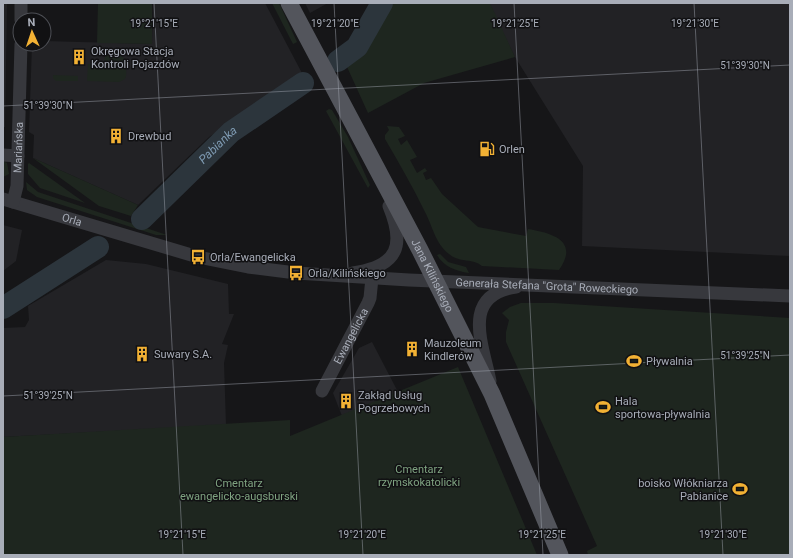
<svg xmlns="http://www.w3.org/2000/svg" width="793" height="558" viewBox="0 0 793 558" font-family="Roboto,sans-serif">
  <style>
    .built { fill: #222225 }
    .green { fill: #1e261f }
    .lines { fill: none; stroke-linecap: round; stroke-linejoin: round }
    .river { stroke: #2c353c; stroke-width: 22 }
    .minor { stroke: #37383d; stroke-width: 13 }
    .major { stroke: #53555c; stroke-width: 17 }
    .ticks { fill: none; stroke: #a8adb8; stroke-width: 1; stroke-opacity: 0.45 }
    .labels { text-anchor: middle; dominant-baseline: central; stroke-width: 3; stroke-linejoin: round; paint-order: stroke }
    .poi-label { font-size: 11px; fill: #a8adb8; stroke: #111113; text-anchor: start }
    .street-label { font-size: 11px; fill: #a8adb8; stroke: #111113 }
    .park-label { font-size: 11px; fill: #7fa381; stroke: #111113 }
    .water-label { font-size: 12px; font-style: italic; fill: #7f9bb3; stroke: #111113 }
    .ticks-label { font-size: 10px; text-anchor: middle; fill: #a8adb8; stroke: #111113; stroke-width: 3; stroke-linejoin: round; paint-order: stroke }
  </style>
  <rect width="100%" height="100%" fill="#161618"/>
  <g class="built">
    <polygon points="3,3 7,3 5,127 3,127"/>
    <polygon points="153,3 265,3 303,75 209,137 138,205 33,158 34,135 29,132 32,44 44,44 44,41 152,44"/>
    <polygon points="305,3 328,3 310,13"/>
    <polygon points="488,3 790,3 790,256 582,246 583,166 515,57"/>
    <polygon points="3,225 22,230 16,261 3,271"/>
    <polygon points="106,260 146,264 228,284 229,314 234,314 222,344 228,345 224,363 226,425 3,437 3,328 25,327 29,320 28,306"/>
    <polygon points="372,342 398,392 342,416 333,393 359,348"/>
  </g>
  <g class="green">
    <polygon points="98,3 152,3 152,44 97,43"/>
    <polygon points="272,3 279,3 297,42 293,44"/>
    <polygon points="382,3 490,3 515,57 424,83 368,113 343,58 357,47"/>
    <path d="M105 55C116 55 126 52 126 66 126 71 127 75 125 79L119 82 87 81 88 64H104Z"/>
    <polygon points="53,75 78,76 78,81 56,81 53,78"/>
    <polygon points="329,109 332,110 348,137 370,185 368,188 326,111"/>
    <path d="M387 126 399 127 405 136 398 139 401 145 407 140 417 157 410 160 417 173 425 168 427 171 423 173 426 180 431 178 442 194 478 227 526 236 528 229C551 233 580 240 559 270L482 266C473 258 459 263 449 254 435 243 433 227 425 212 413 187 399 163 385 139V135L389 130Z"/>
    <polygon points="33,158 138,205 131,216 99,206"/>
    <polygon points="3,161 7,163 9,174 3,177"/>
    <polygon points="29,163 85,203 40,188 28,174 28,164"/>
    <polygon points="26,182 38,192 167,235 156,235 37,197 27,190"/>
    <path d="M440 254 448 262 466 267 469 273C456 271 444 267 437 255Z"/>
    <polygon points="521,303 554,303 790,318 790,555 588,555 587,551 597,546 506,342 506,332 509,320 502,313 510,307"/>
    <polygon points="458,367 537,555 3,555 3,437 290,420 290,436"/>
  </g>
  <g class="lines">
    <g class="river">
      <polyline points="338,61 357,47 382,3"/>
      <path id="s1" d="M142 219 231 132 303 83"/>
      <polyline points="3,308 98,247"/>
    </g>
    <g class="minor">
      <polyline points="21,20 21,3"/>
      <polyline points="3,155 18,156"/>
      <path id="s2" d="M3 199 198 257 248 267 296 273 409 280 790 296"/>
      <path id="s3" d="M13 202 17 186 21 44"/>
      <path d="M353 273C399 266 405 245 389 206"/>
      <path d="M490 381C483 345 460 295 516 287"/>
      <path id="s4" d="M322 391 368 303 370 298 372 278"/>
    </g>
    <path class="major" id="s5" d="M289 3 420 250 492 394 560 555"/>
  </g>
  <path class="ticks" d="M154 3 183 555M334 3 363 555M514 3 543 555M694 3 723 555M3 106 790 65M3 396 790 355"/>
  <defs>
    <g id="building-bare" transform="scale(1.2)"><path d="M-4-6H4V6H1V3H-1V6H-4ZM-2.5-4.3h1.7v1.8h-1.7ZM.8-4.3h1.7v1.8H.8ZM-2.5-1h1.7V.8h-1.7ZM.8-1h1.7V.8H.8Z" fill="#f2b134" stroke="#111113" stroke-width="2.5" paint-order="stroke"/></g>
    <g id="fuel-bare" transform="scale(1.2)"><path d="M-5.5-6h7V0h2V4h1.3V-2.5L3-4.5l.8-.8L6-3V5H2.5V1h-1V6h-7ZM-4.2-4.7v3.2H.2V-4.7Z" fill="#f2b134" stroke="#111113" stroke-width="2.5" paint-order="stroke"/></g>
    <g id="bus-bare" transform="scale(1.2)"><path d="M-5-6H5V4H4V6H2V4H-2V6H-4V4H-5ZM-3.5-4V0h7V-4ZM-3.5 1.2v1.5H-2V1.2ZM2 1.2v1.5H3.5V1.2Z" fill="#f2b134" stroke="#111113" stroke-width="2.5" paint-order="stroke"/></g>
    <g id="stadium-bare" transform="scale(1.2)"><path d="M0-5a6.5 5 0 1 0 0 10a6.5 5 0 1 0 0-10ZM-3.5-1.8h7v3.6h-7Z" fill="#f2b134" stroke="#111113" stroke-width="2.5" paint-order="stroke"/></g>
  </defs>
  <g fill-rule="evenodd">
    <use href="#building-bare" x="79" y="57"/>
    <use href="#building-bare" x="116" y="136"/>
    <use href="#fuel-bare" x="487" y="149"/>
    <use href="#bus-bare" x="198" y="257"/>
    <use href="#bus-bare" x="296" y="273"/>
    <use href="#building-bare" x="412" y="349"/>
    <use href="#building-bare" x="142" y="354"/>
    <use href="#stadium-bare" x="634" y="361"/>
    <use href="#building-bare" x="346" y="401"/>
    <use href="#stadium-bare" x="603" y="407"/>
    <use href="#stadium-bare" x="740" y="489"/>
  </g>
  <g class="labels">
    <g class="poi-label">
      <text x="91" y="51">Okręgowa Stacja<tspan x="91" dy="13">Kontroli Pojazdów</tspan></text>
      <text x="128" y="136">Drewbud</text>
      <text x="499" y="149">Orlen</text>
      <text x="210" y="257">Orla/Ewangelicka</text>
      <text x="308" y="273">Orla/Kilińskiego</text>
      <text x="424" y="343">Mauzoleum<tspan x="424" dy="13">Kindlerów</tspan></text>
      <text x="154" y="354">Suwary S.A.</text>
      <text x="646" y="361">Pływalnia</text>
      <text x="358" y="395">Zakłąd Usług<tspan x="358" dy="13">Pogrzebowych</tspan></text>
      <text x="615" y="401">Hala<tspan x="615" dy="13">sportowa-pływalnia</tspan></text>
      <text x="728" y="483" text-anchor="end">boisko Włókniarza<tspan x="728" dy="13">Pabianice</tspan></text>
    </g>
    <g class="street-label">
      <text stroke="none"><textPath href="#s3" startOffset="55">Mariańska</textPath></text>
      <text stroke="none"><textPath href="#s2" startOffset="72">Orla</textPath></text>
      <text stroke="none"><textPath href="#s5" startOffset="308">Jana Kilińskiego</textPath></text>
      <text stroke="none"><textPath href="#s2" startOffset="554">Generała Stefana "Grota" Roweckiego</textPath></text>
      <text stroke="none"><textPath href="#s4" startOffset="62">Ewangelicka</textPath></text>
    </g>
    <g class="park-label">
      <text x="419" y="469">Cmentarz<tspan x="419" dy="13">rzymskokatolicki</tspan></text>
      <text x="239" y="483">Cmentarz<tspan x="239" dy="13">ewangelicko-augsburski</tspan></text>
    </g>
    <g class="water-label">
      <text stroke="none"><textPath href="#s1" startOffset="106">Pabianka</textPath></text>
    </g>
  </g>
  <g class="ticks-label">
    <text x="154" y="27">19°21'15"E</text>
    <text x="335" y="27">19°21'20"E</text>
    <text x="515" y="27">19°21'25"E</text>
    <text x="695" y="27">19°21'30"E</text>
    <text x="745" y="69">51°39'30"N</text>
    <text x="48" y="109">51°39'30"N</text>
    <text x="745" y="359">51°39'25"N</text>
    <text x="48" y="399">51°39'25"N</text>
    <text x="182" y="538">19°21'15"E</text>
    <text x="362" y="538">19°21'20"E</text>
    <text x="542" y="538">19°21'25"E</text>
    <text x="723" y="538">19°21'30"E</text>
  </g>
  <rect width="793" height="558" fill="none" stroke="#a8adb8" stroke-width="8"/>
  <g transform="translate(32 32) rotate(357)"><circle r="19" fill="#111113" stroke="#4d4f55"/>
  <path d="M0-3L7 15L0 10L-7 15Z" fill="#f2b134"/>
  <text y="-6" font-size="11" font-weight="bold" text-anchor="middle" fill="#a8adb8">N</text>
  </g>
</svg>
